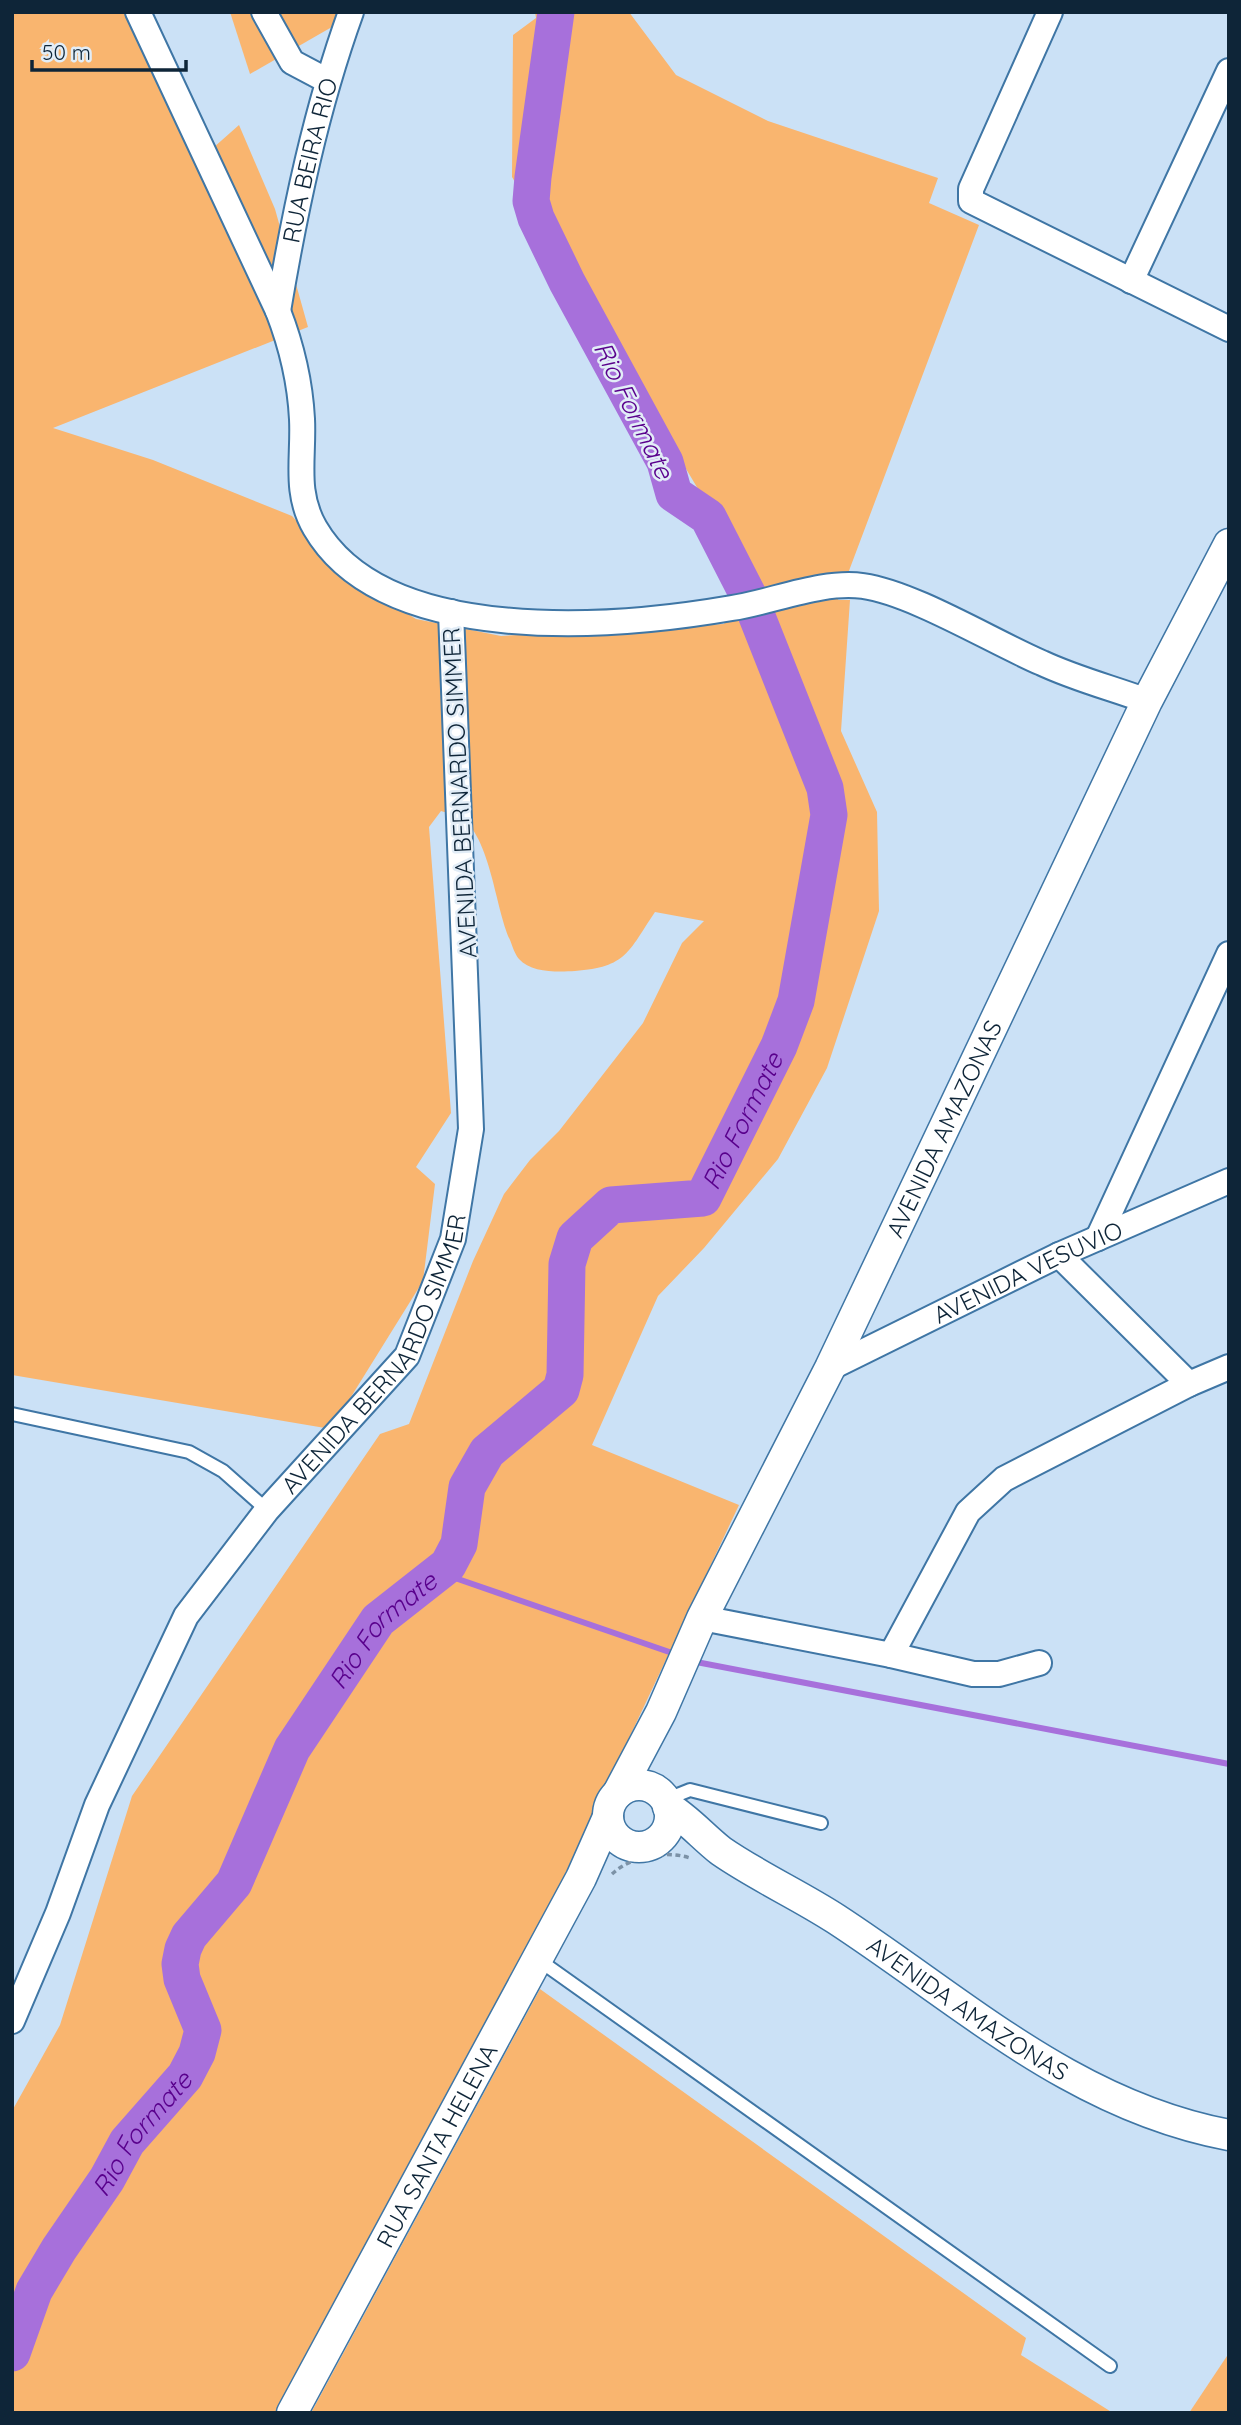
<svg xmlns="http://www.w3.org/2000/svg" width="1241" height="2425" viewBox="0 0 1241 2425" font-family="Quicksand,sans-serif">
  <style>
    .green { fill: #f9b56f }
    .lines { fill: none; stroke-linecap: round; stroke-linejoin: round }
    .stream { stroke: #a770db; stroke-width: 6 }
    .river { stroke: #a770db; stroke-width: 37 }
    .service-casing { stroke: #3f76a5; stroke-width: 16 }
    .minor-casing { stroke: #3f76a5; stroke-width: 28 }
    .tertiary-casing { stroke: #3f76a5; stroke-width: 33 }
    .path { stroke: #7c92a7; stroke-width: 3.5; stroke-dasharray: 5 3.5; stroke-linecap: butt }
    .service { stroke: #fff; stroke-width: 12 }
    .minor { stroke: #fff; stroke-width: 24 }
    .tertiary { stroke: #fff; stroke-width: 30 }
    .labels { text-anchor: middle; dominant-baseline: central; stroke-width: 5; stroke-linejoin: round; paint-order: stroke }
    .street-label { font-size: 24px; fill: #0e2538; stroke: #e2edf7 }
    .water-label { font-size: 26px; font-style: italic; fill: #59008c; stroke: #e2edf7 }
  </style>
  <rect width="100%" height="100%" fill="#cbe1f6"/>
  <g class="green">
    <path d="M12 12H136L213 148 239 125 275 209 308 327 53 428 153 460 292 516 347 576 416 619 501 636 724 624 727 617 769 608 512 177 513 35 536 18 535 12H629L676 75 768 121 938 178 929 203 979 225 838 600H850L841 731 877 812 879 911 827 1068 778 1159 704 1248 658 1296 592 1445 739 1505 555 1895 276 2413H12V2111L60 2025 132 1796 380 1434 409 1424 473 1261 504 1194 530 1160 559 1131 643 1023 682 943 704 921 655 912C628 952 627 967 575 971 558 972 531 973 519 959 515 955 512 945 510 940 495 907 491 839 461 817 456 814 447 813 441 811L429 827 451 1113 416 1167 435 1184 423 1281 331 1429 12 1375Z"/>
    <polygon points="230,12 358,12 250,74"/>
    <polygon points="540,1989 1026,2338 1021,2355 1113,2413 311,2413"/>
    <polygon points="1229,2353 1229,2413 1189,2413"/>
  </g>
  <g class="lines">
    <g class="stream">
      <polyline points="446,1567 455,1578 678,1655"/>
      <polyline points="691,1661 1229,1764"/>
    </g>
    <path class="river" id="s1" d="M12 2353 34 2291 59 2249 107 2179 127 2142 185 2076 197 2053 203 2030 182 1979 180 1964 183 1949 189 1936 234 1883 292 1749 378 1620 448 1565 459 1544 467 1487 487 1452 561 1390 565 1375 567 1264 575 1238 611 1205 703 1198 779 1046 796 1001 829 815 825 788 750 599 708 517 674 494 665 462 567 282 536 218 531 201 533 177 556 12"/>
    <g class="service-casing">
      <g id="service">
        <polyline points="12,1414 189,1452 223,1471 267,1510"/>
        <polyline points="665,1800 690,1790 821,1823"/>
        <polyline points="536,1958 1110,2366"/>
      </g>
    </g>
    <g class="minor-casing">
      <g id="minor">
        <path d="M138 12 278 311C292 347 300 381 302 419 304 458 294 492 315 528 385 648 616 628 732 608 772 602 823 580 863 586 913 593 993 642 1042 663 1076 679 1112 688 1147 701"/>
        <polyline points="264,12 292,62 326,80"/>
        <polyline points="1050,12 971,189 971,201 1229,329"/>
        <polyline points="1131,281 1229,71"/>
        <path id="s2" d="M278 311C295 210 316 109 351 12"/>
        <polyline points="1098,1238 1229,954"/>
        <path id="s3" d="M830 1368 1059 1255 1229 1181"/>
        <polyline points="1189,1384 1229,1367"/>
        <polyline points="702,1618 891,1655 968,1512 1004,1479 1189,1384 1059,1255"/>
        <polyline points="891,1655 973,1674 999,1674 1039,1663"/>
        <path id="s4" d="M12 2021 58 1913 97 1805 186 1616 267 1510 407 1356 453 1239 471 1129 451 612"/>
      </g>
    </g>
    <g class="tertiary-casing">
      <g id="tertiary">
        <circle cx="639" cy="1816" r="31"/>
        <path id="s5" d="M618 1793 661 1712 702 1618 830 1368 1147 701 1229 544"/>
        <path id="s6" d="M668 1807C688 1819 703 1837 721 1851 757 1876 799 1895 836 1919 963 2002 1074 2106 1229 2135"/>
        <path id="s7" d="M292 2413 581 1878 608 1817"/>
      </g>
    </g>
    <path class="path" d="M612 1874C631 1856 666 1850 690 1858"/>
    <use href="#service" class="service"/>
    <use href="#minor" class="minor"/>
    <use href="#tertiary" class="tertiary"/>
  </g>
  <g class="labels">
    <g class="street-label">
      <text stroke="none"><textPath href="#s2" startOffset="154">RUA BEIRA RIO</textPath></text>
      <text transform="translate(459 793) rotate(-93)">AVENIDA BERNARDO SIMMER</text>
      <text stroke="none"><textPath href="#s5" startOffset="740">AVENIDA AMAZONAS</textPath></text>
      <text stroke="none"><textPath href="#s3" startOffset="220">AVENIDA VESUVIO</textPath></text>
      <text stroke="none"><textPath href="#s4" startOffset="768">AVENIDA BERNARDO SIMMER</textPath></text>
      <text stroke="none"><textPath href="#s6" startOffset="362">AVENIDA AMAZONAS</textPath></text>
      <text stroke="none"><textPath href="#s7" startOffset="304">RUA SANTA HELENA</textPath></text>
    </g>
    <g class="water-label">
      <text transform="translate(634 410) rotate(64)">Rio Formate</text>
      <text stroke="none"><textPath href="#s1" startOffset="1538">Rio Formate</textPath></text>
      <text stroke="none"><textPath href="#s1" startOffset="845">Rio Formate</textPath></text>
      <text stroke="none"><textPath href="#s1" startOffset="257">Rio Formate</textPath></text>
    </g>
  </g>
  <rect width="1241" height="2425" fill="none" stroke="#0e2538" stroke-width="28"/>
  <path d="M32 60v10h154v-10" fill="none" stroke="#0e2538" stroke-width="3.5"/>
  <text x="42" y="60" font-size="21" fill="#0e2538" stroke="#e2edf7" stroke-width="5" paint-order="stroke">50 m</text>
</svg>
